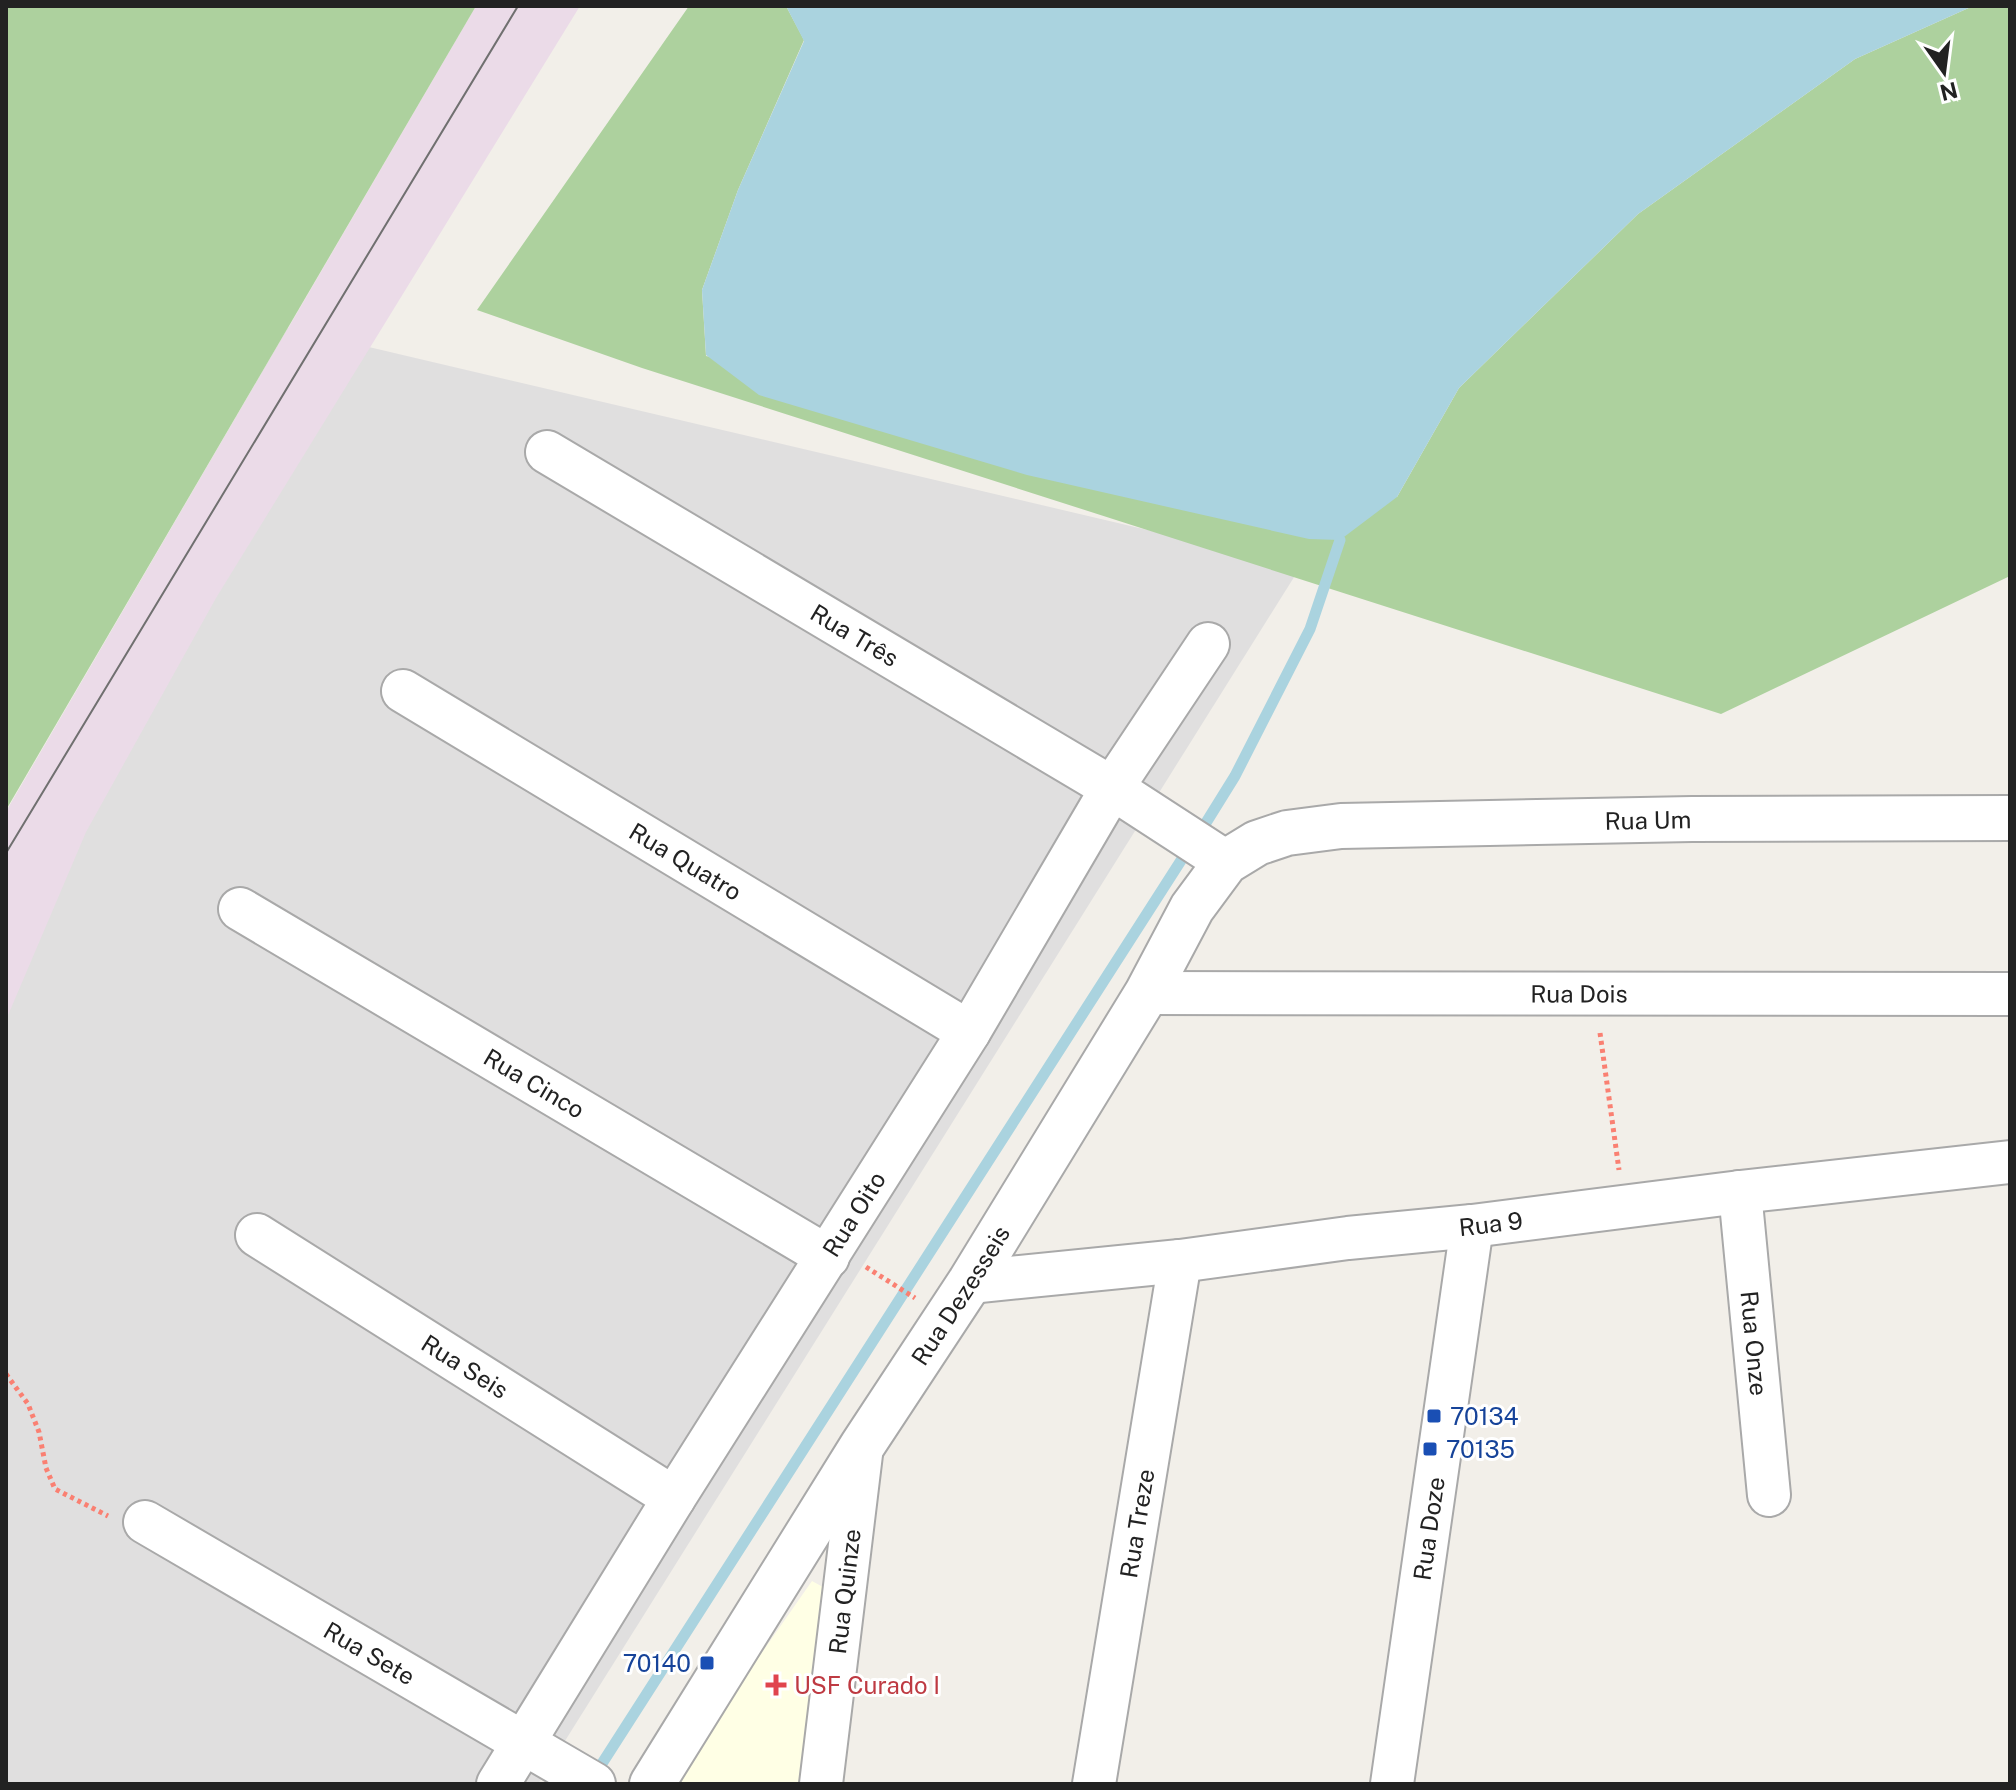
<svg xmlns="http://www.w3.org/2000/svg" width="2016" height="1790" viewBox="0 0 2016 1790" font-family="'Public Sans',sans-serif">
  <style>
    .residential { fill: #e0dfdf }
    .industrial { fill: #ebdbe8 }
    .education { fill: #ffffe5 }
    .forest { fill: #add19e }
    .water { fill: #aad3df }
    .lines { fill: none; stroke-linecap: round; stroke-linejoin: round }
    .stream { stroke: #aad3df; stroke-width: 11 }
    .minor-casing { stroke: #a9a9a9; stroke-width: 46 }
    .tertiary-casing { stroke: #a9a9a9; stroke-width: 48 }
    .path { stroke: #fa8072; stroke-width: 5; stroke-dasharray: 4 4; stroke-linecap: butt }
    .minor { stroke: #fff; stroke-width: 42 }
    .tertiary { stroke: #fff; stroke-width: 44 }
    .tram { stroke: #707070; stroke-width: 2 }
    .transit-dot { fill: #1a4fb4; stroke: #fff; stroke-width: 3 }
    .health-dot { fill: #e0444e; stroke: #fff; stroke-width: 3 }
    .labels { text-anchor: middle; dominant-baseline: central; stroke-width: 6; stroke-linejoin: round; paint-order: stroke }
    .street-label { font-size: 24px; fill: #222; stroke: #fff }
    .transit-label { font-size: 24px; fill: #164399; stroke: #fff; text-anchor: start }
    .health-label { font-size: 24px; fill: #be3a42; stroke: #fff; text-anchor: start }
  </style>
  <rect width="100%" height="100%" fill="#f2efe9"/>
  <polygon class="residential" points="288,328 1301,566 538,1784 6,1784 6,812"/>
  <polygon class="industrial" points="476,6 580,6 216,598 86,832 6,1020 6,812"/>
  <polygon class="education" points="812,1581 823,1587 803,1784 670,1784"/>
  <g class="forest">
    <polygon points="6,6 476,6 6,810"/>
    <polygon points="689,6 786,6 804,40 738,190 702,290 706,356 1397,497 1459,388 1638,214 1855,59 1973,6 2010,6 2010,576 1721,714 642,368 477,310"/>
  </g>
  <polygon class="water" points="786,6 1973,6 1855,59 1638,214 1459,388 1397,497 1340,540 1309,539 1027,475 759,395 706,355 702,290 738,190 804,41"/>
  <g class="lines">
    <g class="stream">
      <polyline points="1199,834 1235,776 1310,629 1340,540"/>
      <polyline points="594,1776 1189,848"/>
    </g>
    <g class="minor-casing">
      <g id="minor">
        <path id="s1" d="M547 452 1112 788 1226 862"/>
        <path id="s2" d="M403 691 969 1032"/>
        <path id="s3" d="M240 909 828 1257"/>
        <path id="s4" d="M1147 993 2010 994"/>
        <path id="s5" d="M1740 1192 1769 1495"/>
        <path id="s6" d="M257 1235 674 1498"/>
        <path id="s7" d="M970 1282 1180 1261 1348 1238 1472 1226 1740 1192 2010 1162"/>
        <path id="s8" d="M145 1522 594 1784"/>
        <path id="s9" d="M498 1784 674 1498 969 1032 1112 788 1208 644"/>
        <path id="s10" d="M821 1784 862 1446"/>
        <path id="s11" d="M1094 1784 1180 1261"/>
        <path id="s12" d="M1392 1784 1472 1226"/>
      </g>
    </g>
    <g class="tertiary-casing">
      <g id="tertiary">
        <path id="s13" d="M652 1784 862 1446 970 1282 1147 993 1192 908 1226 862 1257 843 1287 833 1341 826 1692 819 2010 818"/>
      </g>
    </g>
    <g class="path">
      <polyline points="1600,1033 1619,1170"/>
      <polyline points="866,1267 915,1298"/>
      <polyline points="6,1374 28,1404 39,1432 46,1468 55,1489 108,1516"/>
    </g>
    <use href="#minor" class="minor"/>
    <use href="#tertiary" class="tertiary"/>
    <polyline class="tram" points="6,853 518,6"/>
  </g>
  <g class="transit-dot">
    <rect x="1426" y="1408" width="16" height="16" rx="4"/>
    <rect x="1422" y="1441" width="16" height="16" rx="4"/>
    <rect x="699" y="1655" width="16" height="16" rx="4"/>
  </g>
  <path class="health-dot" d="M772 1673h8v8h8v8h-8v8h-8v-8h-8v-8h8z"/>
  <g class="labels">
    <g class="street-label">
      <text stroke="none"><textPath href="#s1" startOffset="358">Rua Três</textPath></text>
      <text stroke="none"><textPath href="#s13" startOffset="1516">Rua Um</textPath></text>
      <text stroke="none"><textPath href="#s2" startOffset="330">Rua Quatro</textPath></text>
      <text stroke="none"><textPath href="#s4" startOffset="432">Rua Dois</textPath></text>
      <text stroke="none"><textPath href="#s3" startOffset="342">Rua Cinco</textPath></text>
      <text stroke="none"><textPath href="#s9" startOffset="672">Rua Oito</textPath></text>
      <text stroke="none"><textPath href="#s7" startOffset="524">Rua 9</textPath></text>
      <text stroke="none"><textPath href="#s13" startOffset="578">Rua Dezesseis</textPath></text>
      <text stroke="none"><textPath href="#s5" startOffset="152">Rua Onze</textPath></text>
      <text stroke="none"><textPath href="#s6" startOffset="246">Rua Seis</textPath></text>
      <text stroke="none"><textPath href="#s11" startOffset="264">Rua Treze</textPath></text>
      <text stroke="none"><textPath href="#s12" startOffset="258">Rua Doze</textPath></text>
      <text stroke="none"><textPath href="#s10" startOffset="194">Rua Quinze</textPath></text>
      <text stroke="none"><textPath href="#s8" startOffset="260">Rua Sete</textPath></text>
    </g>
    <g class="transit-label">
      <text x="1450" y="1416">70134</text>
      <text x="1446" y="1449">70135</text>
      <text x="691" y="1663" text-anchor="end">70140</text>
    </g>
    <g class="health-label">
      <text x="794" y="1685">USF Curado I</text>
    </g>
  </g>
  <rect width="2016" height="1790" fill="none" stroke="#222222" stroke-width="16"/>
  <g transform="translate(1944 72) rotate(166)" stroke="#ffffff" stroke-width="6" paint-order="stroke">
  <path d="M0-6L14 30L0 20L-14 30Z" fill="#222222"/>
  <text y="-12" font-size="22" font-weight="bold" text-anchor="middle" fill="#222222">N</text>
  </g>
</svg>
